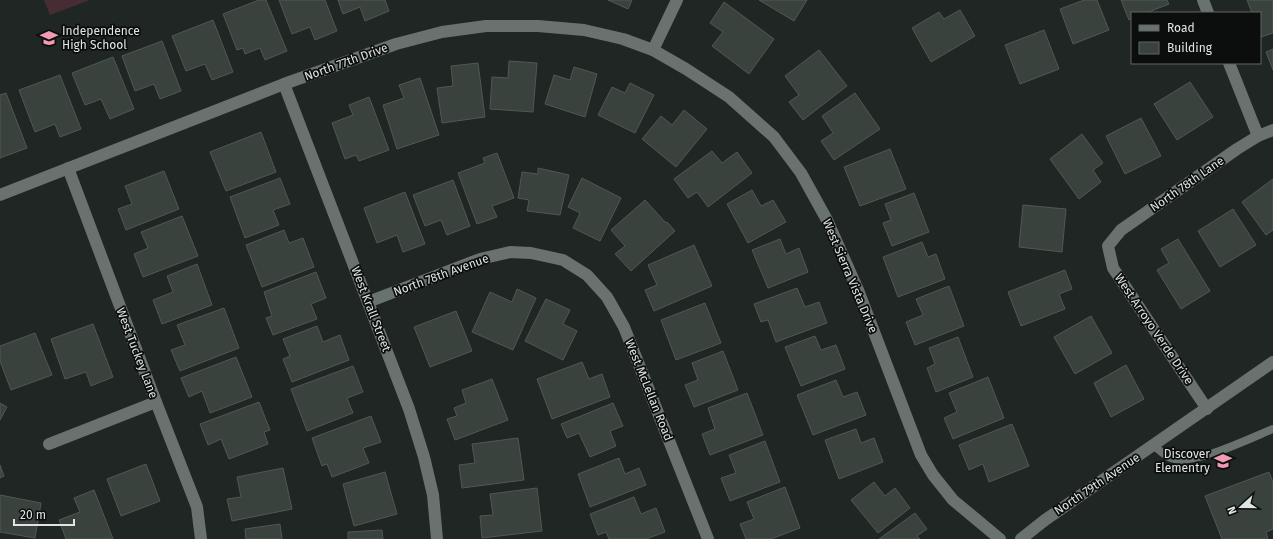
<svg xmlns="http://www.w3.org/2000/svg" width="1273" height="539" viewBox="0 0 1273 539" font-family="'Fira Sans',sans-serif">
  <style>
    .green { fill: #482c34 }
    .building { fill: #3a423e; stroke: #505855 }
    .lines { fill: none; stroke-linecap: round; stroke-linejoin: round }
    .lane { stroke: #69726e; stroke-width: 8 }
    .street { stroke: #69726e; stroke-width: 12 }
    .secondary { stroke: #69726e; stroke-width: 12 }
    .labels { text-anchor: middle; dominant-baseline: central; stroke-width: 3.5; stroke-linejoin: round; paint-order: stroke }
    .poi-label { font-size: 12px; fill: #e0e5e3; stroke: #0b0e0d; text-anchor: start }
    .street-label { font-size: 12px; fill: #e0e5e3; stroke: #0b0e0d }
  </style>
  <rect width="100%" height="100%" fill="#1f2623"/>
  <polygon class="green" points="44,0 90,0 50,15"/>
  <g class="building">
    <polygon points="259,0 266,0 287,51 265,60 260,48 245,54 243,48 237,50 223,14"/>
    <polygon points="279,0 325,0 337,31 315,40 310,27 292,34"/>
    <polygon points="338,0 385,0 389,11 365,21 360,7 343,14"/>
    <polygon points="608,0 632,0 628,9"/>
    <polygon points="759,0 807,0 794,21"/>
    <polygon points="1084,0 1097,0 1109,30 1073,44 1060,9"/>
    <polygon points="1121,0 1167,0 1169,4 1146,13 1132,13 1132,18 1129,20"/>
    <polygon points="1247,0 1273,0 1273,33 1261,37 1260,34 1260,13 1252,13"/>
    <polygon points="724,2 774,39 749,74 712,46 723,32 710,23"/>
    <polygon points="960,10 975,36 931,62 912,28 939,12 944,19"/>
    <polygon points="213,20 233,72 212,80 205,64 186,71 172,36"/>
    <polygon points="1044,30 1059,69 1020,84 1005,45"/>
    <polygon points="162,41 181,91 160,99 154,84 135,91 122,56"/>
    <polygon points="1273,49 1273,70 1266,52"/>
    <polygon points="819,50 847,86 803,120 789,102 799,95 785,76"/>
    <polygon points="113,57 134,109 110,119 101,99 85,105 72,73"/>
    <polygon points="509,61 537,63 533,112 490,109 492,77 508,78"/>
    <polygon points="478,63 485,117 442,123 437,88 453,86 451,66"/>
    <polygon points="574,67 597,74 585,117 545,104 554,75 570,80"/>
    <polygon points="60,75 81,129 60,137 55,124 35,132 19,90"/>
    <polygon points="420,78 439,135 397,149 383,105 404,98 399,85"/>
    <polygon points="1190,82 1213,117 1177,140 1154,104"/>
    <polygon points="630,83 654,95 635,133 598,115 612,87 625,93"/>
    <polygon points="6,93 27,148 0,158 0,95"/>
    <polygon points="855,93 880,129 834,160 821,141 833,133 822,116"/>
    <polygon points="369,97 389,150 359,161 356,155 345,159 332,123 353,115 349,105"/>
    <polygon points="684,110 707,129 676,167 642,139 661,116 672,125"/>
    <polygon points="1141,118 1161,156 1125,174 1106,136"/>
    <polygon points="261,132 276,172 226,191 210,152"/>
    <polygon points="1082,134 1103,163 1093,170 1101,182 1079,199 1050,159"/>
    <polygon points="890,149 906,189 860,206 844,167"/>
    <polygon points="712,151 722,163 737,152 752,173 708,207 697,192 688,198 674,179"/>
    <polygon points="497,153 514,198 492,206 497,217 477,224 458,173 485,163 483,158"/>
    <polygon points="538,168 569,175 560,215 527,211 529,200 518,198 522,172 538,174"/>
    <polygon points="164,171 179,209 126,230 118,209 132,204 125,186"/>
    <polygon points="280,178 290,204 273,210 279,225 245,238 230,197"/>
    <polygon points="582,178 621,198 600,241 573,228 580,213 568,207"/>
    <polygon points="1273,179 1273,230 1266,235 1242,202"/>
    <polygon points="453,180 470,226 447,235 441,220 425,226 413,195"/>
    <polygon points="752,190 761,206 773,200 786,222 748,243 727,204"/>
    <polygon points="405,192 425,244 403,252 397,235 377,243 364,208"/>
    <polygon points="914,193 929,232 892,246 883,223 891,220 885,204"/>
    <polygon points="645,200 666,223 667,222 675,231 631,271 615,254 625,246 611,230"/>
    <polygon points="1023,205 1066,209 1062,252 1019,247"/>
    <polygon points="1233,209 1256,245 1220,267 1198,231"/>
    <polygon points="182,216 198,256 143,277 134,254 148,248 141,232"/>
    <polygon points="284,230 289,243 303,238 314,267 262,287 246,245"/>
    <polygon points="780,239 786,254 799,248 808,272 768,288 752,250"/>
    <polygon points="1178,239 1210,291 1181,309 1157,270 1169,263 1161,249"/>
    <polygon points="922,242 928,257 936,254 945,279 898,297 883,257"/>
    <polygon points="694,245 712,286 654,311 645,290 657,285 648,265"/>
    <polygon points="197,264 212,305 162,324 153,300 173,292 167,276"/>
    <polygon points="1065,270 1072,289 1059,294 1065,309 1021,326 1008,292"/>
    <polygon points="316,272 326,298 311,304 317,319 273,335 266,318 272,316 264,292"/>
    <polygon points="949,286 964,326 915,345 906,322 923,315 916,299"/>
    <polygon points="797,288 805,307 819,302 827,323 776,342 768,320 761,322 754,304"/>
    <polygon points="517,289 536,298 513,350 472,332 490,292 512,302"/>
    <polygon points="546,299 570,310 563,324 577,331 563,360 525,341"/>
    <polygon points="705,303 721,343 676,360 661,320"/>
    <polygon points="224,308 239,348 180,371 171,350 185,345 177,325"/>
    <polygon points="456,311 472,351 430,367 414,327"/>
    <polygon points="1091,316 1112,353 1075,374 1054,337"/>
    <polygon points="93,324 113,377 91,386 86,372 65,379 51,339"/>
    <polygon points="317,326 323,342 340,335 349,360 292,382 283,359 290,356 283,339"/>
    <polygon points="35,333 52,375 11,390 0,361 0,346"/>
    <polygon points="815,336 821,350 836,345 845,369 801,386 785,347"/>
    <polygon points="958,337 973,377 936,392 927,368 935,364 929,348"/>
    <polygon points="723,351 738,390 694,407 685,385 698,380 692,363"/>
    <polygon points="236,357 252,397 210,413 202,391 189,397 181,378"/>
    <polygon points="582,362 589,379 602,374 610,397 552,419 537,379"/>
    <polygon points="1126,365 1144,399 1111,417 1094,383"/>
    <polygon points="353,366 363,392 347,398 353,413 307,431 291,389"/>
    <polygon points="988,377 1004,418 953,439 944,418 957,412 949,393"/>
    <polygon points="492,379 508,420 455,440 447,419 457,416 454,408 466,403 462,390"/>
    <polygon points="836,380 843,397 857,392 866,415 813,435 797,395"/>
    <polygon points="747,393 763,435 710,455 702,434 715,429 708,408"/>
    <polygon points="259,402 270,430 264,432 268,444 229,459 221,439 208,445 200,424"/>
    <polygon points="0,403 7,407 0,420"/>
    <polygon points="613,403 623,426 610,431 616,446 590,457 579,433 567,438 561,424"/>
    <polygon points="371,416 381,442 363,448 369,463 332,477 327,464 322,466 312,438"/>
    <polygon points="1012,424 1029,466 989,482 983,464 969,470 959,445"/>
    <polygon points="856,429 861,443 874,438 883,462 839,479 825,440"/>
    <polygon points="518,438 524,480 462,488 459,465 475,463 472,444"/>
    <polygon points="765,441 780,482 730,501 721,478 736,473 729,455"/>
    <polygon points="619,458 625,474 639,468 646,485 590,507 578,474"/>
    <polygon points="146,464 160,501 121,516 107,479"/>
    <polygon points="0,465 4,476 0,478"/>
    <polygon points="283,468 292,509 232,521 227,499 241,497 237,477"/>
    <polygon points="385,472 397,514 354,526 343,484"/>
    <polygon points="1269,472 1273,482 1273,529 1266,532 1268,539 1222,539 1205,496"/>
    <polygon points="874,482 885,496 895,488 910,508 878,533 851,500"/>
    <polygon points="785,487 800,528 771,539 746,539 740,524 754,519 747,502"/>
    <polygon points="537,488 542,531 482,538 480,516 493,515 490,494"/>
    <polygon points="94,490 113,539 66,539 59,520 80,512 74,498"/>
    <polygon points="0,495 41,503 35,538 0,532"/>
    <polygon points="634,497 641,514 656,508 665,532 646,539 609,539 606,532 598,535 590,514"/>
    <polygon points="915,513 927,529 917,536 920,539 879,539"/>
    <polygon points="280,524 282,539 246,539 245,529"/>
    <polygon points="382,530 383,539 348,539 348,532"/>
  </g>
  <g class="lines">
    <path class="lane" d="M1153 446C1159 449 1165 456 1171 458 1193 467 1250 438 1273 429"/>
    <g class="street">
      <polyline points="1203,0 1208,13"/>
      <polyline points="653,50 677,0"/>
      <polyline points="1229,63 1258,136"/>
      <polyline points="284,84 409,409 424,457 433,495 437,539"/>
      <polyline points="68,168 156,402 197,507 201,539"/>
      <polyline points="0,195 284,84 396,44 442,32 486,26 538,26 584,30 623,39 653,50 686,69 729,97 774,137 801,173 827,220 858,290 921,455 933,475 953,500 1000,539"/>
      <polyline points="368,302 480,259 510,252 531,253 563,260 587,275 607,297 624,327 708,539"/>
      <polyline points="1207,409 1113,268 1108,246 1121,230 1237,149 1258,136 1273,130"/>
      <polyline points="49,444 156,402"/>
    </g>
    <polyline class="secondary" points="1021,539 1045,520 1273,362"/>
  </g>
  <defs>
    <g id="school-bare" transform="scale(1.38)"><path d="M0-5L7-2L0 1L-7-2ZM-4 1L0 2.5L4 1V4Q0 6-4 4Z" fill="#f19ab3" stroke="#0b0e0d" stroke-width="2.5" paint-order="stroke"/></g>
  </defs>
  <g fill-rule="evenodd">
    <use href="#school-bare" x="49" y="38"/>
    <use href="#school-bare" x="1223" y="461"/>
  </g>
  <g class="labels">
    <g class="poi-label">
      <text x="62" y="31">Independence<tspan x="62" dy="14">High School</tspan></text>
      <text x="1210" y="454" text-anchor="end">Discover<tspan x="1210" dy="14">Elementry</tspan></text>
    </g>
    <g class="street-label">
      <text transform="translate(346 62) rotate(-20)">North 77th Drive</text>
      <text transform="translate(1187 184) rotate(-35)">North 78th Lane</text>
      <text transform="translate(441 275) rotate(-20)">North 78th Avenue</text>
      <text transform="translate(850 276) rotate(67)">West Sierra Vista Drive</text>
      <text transform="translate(371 309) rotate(69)">West Krall Street</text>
      <text transform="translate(1154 329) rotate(56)">West Arroyo Verde Drive</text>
      <text transform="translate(137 353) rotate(69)">West Tuckey Lane</text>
      <text transform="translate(649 390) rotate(68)">West McLellan Road</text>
      <text transform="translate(1097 484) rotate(-34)">North 79th Avenue</text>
    </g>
  </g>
  <rect x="1131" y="12" width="130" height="52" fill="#0b0e0d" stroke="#606463"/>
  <rect x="1139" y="25" width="20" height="6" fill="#69726e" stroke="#606463"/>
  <text x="1167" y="32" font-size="12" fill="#e0e5e3">Road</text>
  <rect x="1139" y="42" width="20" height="12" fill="#3a423e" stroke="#606463"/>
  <text x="1167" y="52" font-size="12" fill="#e0e5e3">Building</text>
  <g transform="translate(1241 507) rotate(249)" stroke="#0b0e0d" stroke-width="3" paint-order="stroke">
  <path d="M0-3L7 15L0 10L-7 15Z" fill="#e0e5e3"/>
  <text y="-6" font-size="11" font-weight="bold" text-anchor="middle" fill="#e0e5e3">N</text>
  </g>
  <path d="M14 519v6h60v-6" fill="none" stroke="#e0e5e3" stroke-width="2"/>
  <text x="20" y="519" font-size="12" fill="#e0e5e3" stroke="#0b0e0d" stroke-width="3" paint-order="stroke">20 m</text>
</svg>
